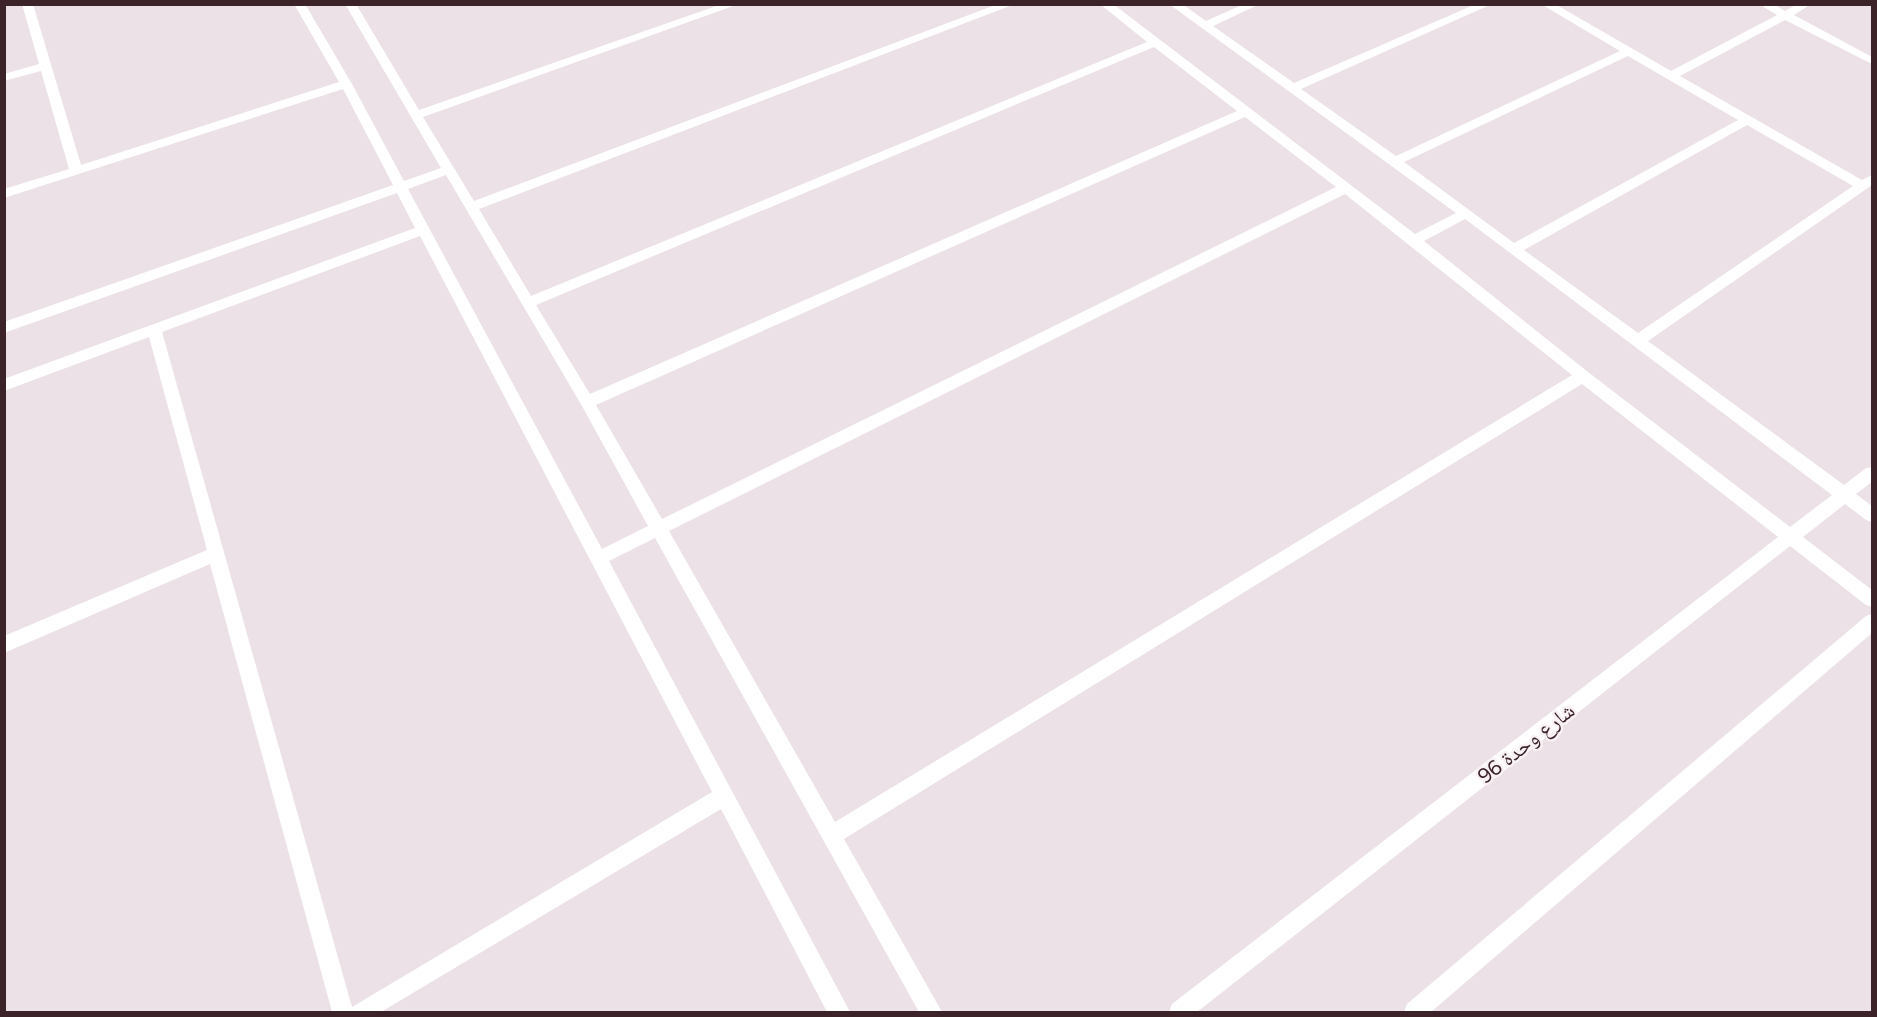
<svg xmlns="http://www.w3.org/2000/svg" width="1877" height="1017" viewBox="0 0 1877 1017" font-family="Figtree,'Noto Naskh Arabic',sans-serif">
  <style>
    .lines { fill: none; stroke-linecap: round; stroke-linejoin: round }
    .minor { fill: #fff; fill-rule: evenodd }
    .labels { text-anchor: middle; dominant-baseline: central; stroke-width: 5; stroke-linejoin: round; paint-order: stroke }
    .street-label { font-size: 21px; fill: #3b2329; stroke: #f8f2f5 }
  </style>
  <rect width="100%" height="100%" fill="#ebe1e6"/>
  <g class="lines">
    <g class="minor">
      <path d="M22 4H33L81 165 339 82 294 4H305L352 84 404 181 441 168 345 4H356L419 110 722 4H739L423 117 474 201 998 4H1015L479 209 531 296 1147 42 1100 4H1113L1415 234 1456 213 1169 4H1182L1206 21 1244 4H1260L1213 26 1294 83 1476 4H1492L1301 89 1396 156 1620 51 1541 4H1555L1671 71 1777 15 1759 4H1773L1785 11 1797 4H1811L1794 15 1872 57V64L1785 20 1680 76 1862 180 1872 175V185L1648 341 1844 485 1866 468 1872 467V482L1856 494 1872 506V522L1866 520 1845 504 1803 537 1872 590V607L1866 605 1790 546 1197 1012H1169L1172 1004 1778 537 1582 384 844 839 942 1012H919L655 538 609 561 850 1012H827L721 809 381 1012H332L210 564 4 653V636L207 550 149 337 4 391V379L415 228 397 193 4 333V322L393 185 343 89 4 198V189L69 169 41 71 4 81V74L39 64ZM1154 47 1237 111 590 394 536 305ZM1628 56 1738 120 1514 243 1404 162ZM1245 117 1336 187 662 519 596 405ZM1747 125 1853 186 1638 333 1524 250ZM446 175 582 406 648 526 602 549 408 189ZM1345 194 1572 375 835 822 669 531ZM1465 219 1832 495 1790 527 1588 372 1424 241ZM420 236 712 792 352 1007 162 332Z"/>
      <polygon points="1872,614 1872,633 1431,1012 1404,1012 1407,1004 1866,616"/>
    </g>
  </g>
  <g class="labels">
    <g class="street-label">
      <text transform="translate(1526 743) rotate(-38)">شارع وحدة 96</text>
    </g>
  </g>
  <rect width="1877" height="1017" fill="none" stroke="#3b2329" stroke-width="12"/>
</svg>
